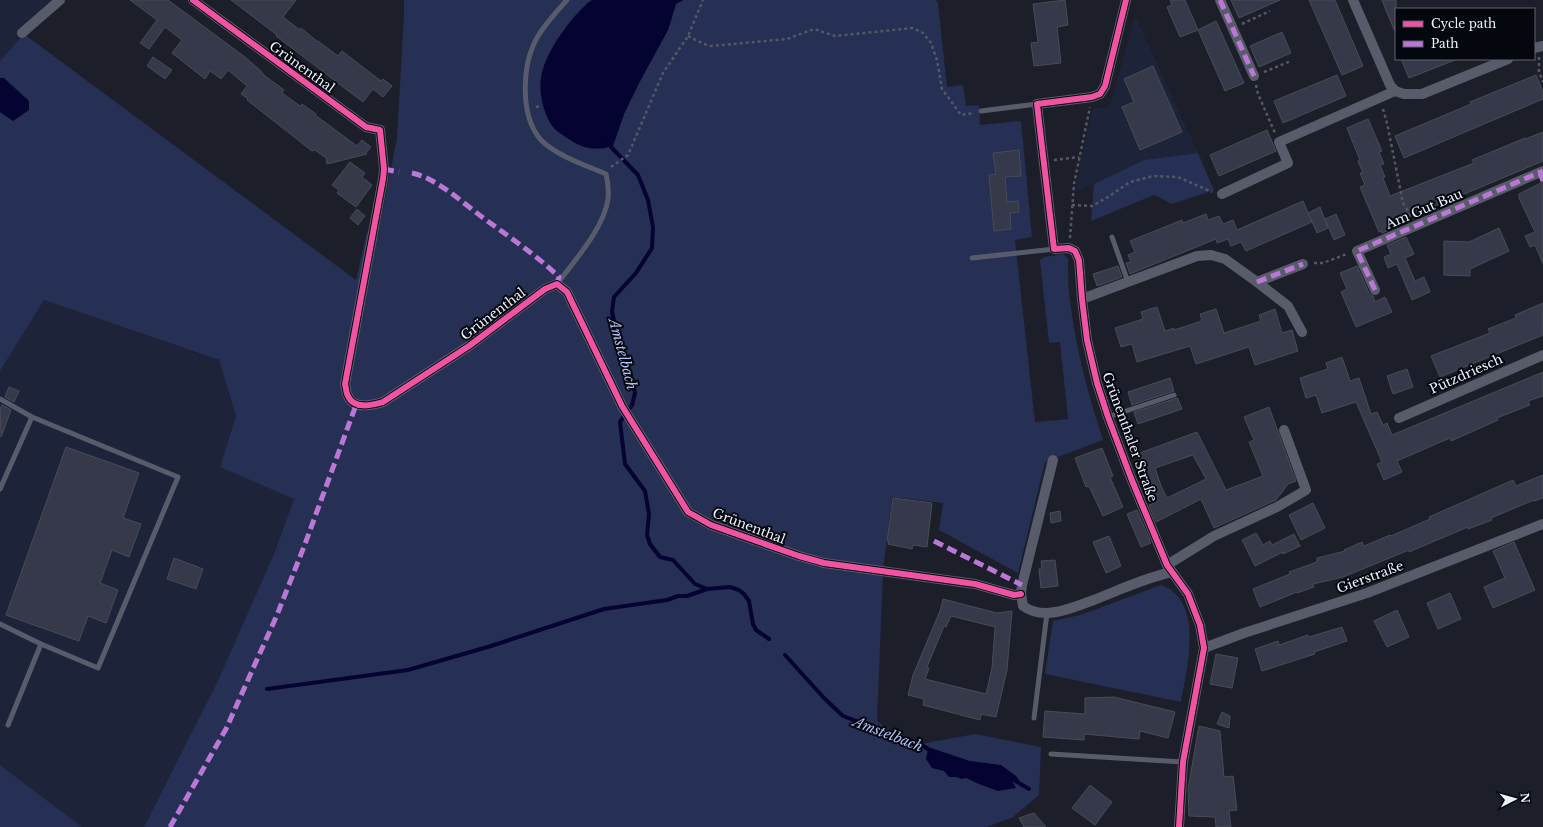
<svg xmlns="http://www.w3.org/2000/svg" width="1543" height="827" viewBox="0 0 1543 827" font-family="'Libre Baskerville',serif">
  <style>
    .built { fill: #1d243a }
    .green { fill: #262f54 }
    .water { fill: #050331 }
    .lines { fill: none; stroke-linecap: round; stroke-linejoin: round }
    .stream { stroke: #050331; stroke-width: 4 }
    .building { fill: #353949; stroke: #494c55; fill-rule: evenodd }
    .path { stroke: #555864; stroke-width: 2.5; stroke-dasharray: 3 3; stroke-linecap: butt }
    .lane { stroke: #585c6a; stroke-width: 5 }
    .street { stroke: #585c6a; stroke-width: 10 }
    .quiet { stroke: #ba77d6; stroke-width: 5; stroke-dasharray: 10 5; stroke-linecap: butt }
    .cycleway-casing { stroke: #05070f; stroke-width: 8 }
    .cycleway { stroke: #f153a3; stroke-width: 6 }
    .labels { text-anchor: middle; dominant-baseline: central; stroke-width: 4; stroke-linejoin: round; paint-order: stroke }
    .street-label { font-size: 13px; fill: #ecf1fe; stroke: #05070f }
    .water-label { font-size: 14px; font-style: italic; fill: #aec0f6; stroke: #05070f }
  </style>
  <rect width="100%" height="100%" fill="#1c1f29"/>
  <g class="built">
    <polygon points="0,0 57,0 0,61"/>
    <polygon points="1135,16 1198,153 1144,160 1094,184 1076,191 1082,156 1093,108 1110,107"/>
    <polygon points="44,300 219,361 236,416 220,467 294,499 275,550 218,682 144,827 82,827 0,765 0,371"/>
  </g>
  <g class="green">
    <path d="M404 0H592L585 5 602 149 613 146 624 114 639 83 668 30 676 4 683 0H936L938 3 947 87 963 85 966 106 979 105 980 125 1021 121 1032 237 1015 240 1035 422 1068 419 1060 342 1049 343 1040 260 1044 257 1063 254 1068 258C1068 272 1068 287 1070 301 1076 349 1088 394 1103 440L1045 462 1018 573 939 530 943 503 892 497 883 570 877 721 917 752 926 743 975 734 1041 747 1039 795 1013 817 987 827H144L218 681 275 551 294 499 220 467 236 416 219 360 44 300 0 371V61L24 34 356 280 367 232 377 239 397 138 404 15Z"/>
    <polygon points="1198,153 1214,190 1172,204 1154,195 1091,221 1094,184 1144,160"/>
    <path d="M1161 585C1205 601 1187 668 1181 702L1045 674 1053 621 1080 615Z"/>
    <polygon points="0,765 82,827 0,827"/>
  </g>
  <g class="water">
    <path d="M592 0H683L676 4 668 30 639 83 624 114 613 146C594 151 583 149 567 138 563 135 556 131 553 127 542 112 537 86 543 69 550 46 573 14 592 0Z"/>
    <polygon points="0,78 4,78 29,101 29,110 13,121 0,112"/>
    <polygon points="931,748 970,761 1001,765 1016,776 1019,780 1017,784 1012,781 1016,788 998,791 979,784 966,778 961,779 957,777 949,777 944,771 932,768 926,759 928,749"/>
  </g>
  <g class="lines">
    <g class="stream">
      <polyline points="609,142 611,147 638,175 648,200 653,227 652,248 636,273 614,297 612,311 617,336 628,366 635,393 632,405 620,422 625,464 645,491 649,514 647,535 650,544 660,557 673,560 695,584 707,589 730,587 739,590 744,594 749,601 753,624 756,630 769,639"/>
      <polyline points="785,655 824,698 843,716 925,747 931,751"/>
      <polyline points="267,689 408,670 491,646 604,609 667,600 678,596 687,596 707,589"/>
      <polyline points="1014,780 1029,789"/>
    </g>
  </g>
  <g class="building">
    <polygon points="130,0 168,0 245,57 260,70 265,76 284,90 282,93 300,106 302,104 316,114 315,115 357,146 362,140 371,147 366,153 367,154 327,164 326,158 315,150 312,151 247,100 248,99 241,94 247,86 228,70 221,79 210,71 205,79 172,53 182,40 165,27 149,49 140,43 157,20"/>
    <polygon points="231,0 296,0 283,17 300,30 301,28 318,42 318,41 338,56 342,51 381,81 383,79 392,86 383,97 373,89 363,102 276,36 277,35"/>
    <polygon points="1065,0 1068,25 1057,27 1061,63 1034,66 1031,43 1038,42 1033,4"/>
    <polygon points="1170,0 1185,0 1198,30 1180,37 1167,7 1172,5"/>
    <polygon points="1231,0 1280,0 1239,18"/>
    <polygon points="1309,0 1335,0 1363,66 1342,75"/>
    <polygon points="1382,0 1396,0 1396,34 1385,8"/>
    <polygon points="1216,21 1244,83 1225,91 1198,30"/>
    <polygon points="1282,32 1291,53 1259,67 1250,46"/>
    <polygon points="153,57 172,70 165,79 147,66"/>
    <polygon points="1401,59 1455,59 1455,60 1409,78"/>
    <polygon points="1153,66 1182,132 1140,150 1122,107 1134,102 1124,79"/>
    <polygon points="1337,75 1346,96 1283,123 1274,101"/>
    <polygon points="1536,75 1543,92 1543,99 1404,158 1395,136 1471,104 1470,102"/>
    <polygon points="1368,119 1382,151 1379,152 1384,164 1380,165 1385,177 1383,178 1390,196 1474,163 1472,160 1525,138 1525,139 1543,132 1543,161 1400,221 1401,225 1382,233 1381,231 1379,232 1360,187 1365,185 1360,173 1363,173 1358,161 1360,160 1347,128"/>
    <polygon points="1267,130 1276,151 1219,176 1210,155"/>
    <polygon points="1019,150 1021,176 1005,177 1007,202 1018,201 1019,212 1010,213 1011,229 994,231 989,175 996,174 993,153"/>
    <polygon points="350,162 365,173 362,177 372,185 356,207 337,193 339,190 332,185"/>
    <polygon points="1543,182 1543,264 1535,245 1530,247 1525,236 1535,232 1519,198 1519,194"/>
    <polygon points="1303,201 1312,222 1246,251 1241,242 1231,246 1228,239 1217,243 1216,239 1130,274 1126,263 1131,262 1128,255 1135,252 1130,241 1182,220 1183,223 1206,214 1208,220 1219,216 1223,224 1233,220 1237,230"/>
    <polygon points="1320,207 1328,228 1317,233 1308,213"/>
    <polygon points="357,209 365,216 358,225 350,218"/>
    <polygon points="1336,214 1345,235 1334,240 1325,219"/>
    <polygon points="1499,228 1509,251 1470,269 1470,276 1444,275 1444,241 1469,242"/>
    <polygon points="1406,237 1414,254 1405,258 1415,281 1424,277 1430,292 1412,300 1397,264 1388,268 1384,257 1391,254 1387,245"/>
    <polygon points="1118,266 1122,277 1097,286 1093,274"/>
    <polygon points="1357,266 1369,293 1373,296 1375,302 1385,297 1392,312 1356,327 1341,292 1347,289 1340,273"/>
    <polygon points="1543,303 1543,335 1440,377 1431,356 1490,333 1488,329 1516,318 1515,315"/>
    <polygon points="1157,307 1165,331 1174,328 1174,330 1202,321 1200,314 1216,309 1224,333 1261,321 1259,315 1275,309 1282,333 1292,330 1298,351 1255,365 1249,347 1196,364 1190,346 1137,362 1132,344 1121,347 1115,328 1143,319 1141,312"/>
    <polygon points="1342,357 1350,381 1359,378 1371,414 1377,412 1383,425 1387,423 1392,435 1543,372 1543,396 1528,401 1530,405 1497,418 1498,420 1451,441 1450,438 1397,461 1402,472 1384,480 1377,464 1382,462 1356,402 1322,413 1316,395 1306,398 1300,378 1328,369 1326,363"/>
    <polygon points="1407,369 1413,387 1393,394 1387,376"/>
    <polygon points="1170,378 1174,391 1132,405 1128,392"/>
    <polygon points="9,387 19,391 14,402 5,397"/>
    <polygon points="1177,398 1178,399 1182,409 1138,424 1134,412"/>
    <polygon points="2,405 11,410 1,437 0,409"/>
    <path d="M1269 407 1296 481 1288 484 1276 500 1214 528 1201 499 1156 522 1149 505 1155 502 1150 494 1137 454 1197 432 1226 490 1263 476 1249 442 1254 440 1244 417ZM1193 455 1206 479 1167 498 1161 486 1155 468Z"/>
    <polygon points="66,447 139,473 123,518 141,524 129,557 112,550 100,583 118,590 106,623 88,616 79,641 6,615"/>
    <polygon points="1102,448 1113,476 1110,477 1123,507 1103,516 1089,486 1086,487 1075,458"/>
    <polygon points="1543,475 1543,498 1534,501 1534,500 1491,518 1492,520 1468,529 1468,527 1409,552 1409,550 1343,577 1313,584 1314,587 1297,593 1297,592 1260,607 1253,589 1290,574 1289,572 1317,562 1317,558 1345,551 1344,550 1362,542 1364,546 1390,535 1391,536 1430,519 1429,517 1513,480 1516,486"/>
    <polygon points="893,498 932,503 927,547 913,545 912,549 888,544 889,541 887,541"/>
    <polygon points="1313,503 1325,528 1301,540 1289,515"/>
    <polygon points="1137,510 1151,543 1141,547 1127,514"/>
    <polygon points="1060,511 1061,521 1051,523 1050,513"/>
    <polygon points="1256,533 1263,545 1270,541 1272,545 1294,534 1300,546 1283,554 1283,552 1255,566 1242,540"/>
    <polygon points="1109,536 1121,566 1106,573 1093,542"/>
    <polygon points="1514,542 1535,590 1493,608 1484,587 1505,578 1493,551"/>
    <polygon points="174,558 203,569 196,589 167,579"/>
    <polygon points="1055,560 1058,586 1041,588 1039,569 1042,569 1041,561"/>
    <polygon points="1450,593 1461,619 1438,629 1427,603"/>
    <path d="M943 599 997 613 1012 611 1007 670 996 717 981 714 980 720 923 705 924 699 908 695 913 675 940 611ZM951 616 995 627 992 668 986 694 925 679 929 668 927 667 944 626 946 627Z"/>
    <polygon points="1397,610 1409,637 1387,647 1374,621"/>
    <polygon points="1342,627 1347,641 1314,652 1315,654 1262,671 1255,649 1278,641 1279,645 1308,635 1309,637"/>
    <polygon points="1216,654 1238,658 1232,688 1210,684"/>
    <polygon points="1114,697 1175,712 1168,738 1140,731 1139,739 1084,734 1084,740 1043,737 1045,711 1085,714 1085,698"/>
    <polygon points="1222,712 1230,716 1229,728 1217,724"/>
    <polygon points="1199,726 1220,731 1224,777 1233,776 1237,810 1229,811 1231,827 1216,827 1215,817 1189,816 1188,789"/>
    <polygon points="1090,785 1112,802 1095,825 1072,808"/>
    <polygon points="1034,813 1046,827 1024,827 1019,818"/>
  </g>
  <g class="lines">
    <g class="path">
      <polyline points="1242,24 1270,11"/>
      <polyline points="688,36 704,44 711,46 787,39 814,29 835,36 913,28 923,33 931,43 937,60 942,89 961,115 974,113"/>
      <polyline points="1539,57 1539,72 1543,82"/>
      <polyline points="1264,72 1291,61"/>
      <polyline points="1256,85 1258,94 1275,133"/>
      <polyline points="536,107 541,106"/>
      <polyline points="1383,109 1387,123 1403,203 1412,217"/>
      <polyline points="1054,160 1079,157"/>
      <polyline points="611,167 628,155 663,73 688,36 703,0"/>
      <polyline points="1072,205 1092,206 1108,197 1130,182 1153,176 1178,177 1212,192"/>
      <polyline points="1070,238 1074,184 1090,107"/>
      <polyline points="1314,263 1323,263 1347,254"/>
    </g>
    <g class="lane">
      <polyline points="981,111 1037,104"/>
      <polyline points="1112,237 1128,282"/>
      <polyline points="972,258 1054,249"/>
      <path d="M557 284C575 260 604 228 608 199 609 190 608 182 606 174 587 166 555 155 541 140 519 115 522 63 538 36 546 23 557 11 567 0"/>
      <polyline points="0,399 32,417 178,477 98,668 41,644 0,624"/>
      <polyline points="1108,417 1174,395"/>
      <polyline points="0,489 32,417"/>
      <polyline points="1034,718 1047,613"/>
      <polyline points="8,725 41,644"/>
      <polyline points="1051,754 1183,762"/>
    </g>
    <g class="street">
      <path d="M193 0 366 127 380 130 384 169 383 179 345 384C346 387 346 393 348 396 354 410 372 405 383 402L469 346 545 289 557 284 567 292 622 406 688 512 711 525 799 556 824 563 975 584 1014 595 1021 594"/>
      <polyline points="1126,0 1105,86 1100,94 1092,97 1037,104 1054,249 1069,248 1075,251 1079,260 1082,299 1087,340 1097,383 1108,417 1131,478 1167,565 1188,594 1200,625 1204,648 1183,762 1179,827"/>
      <polyline points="1220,0 1254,76"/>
      <polyline points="1353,0 1390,85 1395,91 1404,94 1422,94 1508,59"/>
      <polyline points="22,33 60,0"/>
      <polyline points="1534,48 1543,46"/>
      <polyline points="1222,194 1288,163 1279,142 1395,91"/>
      <polyline points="1257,282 1303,264"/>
      <polyline points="1375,290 1357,251 1543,171"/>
      <polyline points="1082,299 1197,256 1211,255 1225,259 1257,282 1288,306 1302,332"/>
      <polyline points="1399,418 1543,355"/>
      <path d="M1053 460 1022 585 1021 594 1023 606C1030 611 1037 613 1046 613 1061 613 1077 606 1091 601 1117 591 1144 578 1172 572"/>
      <polyline points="1167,565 1214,536 1277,507 1306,490 1284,430"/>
      <polyline points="1204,648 1244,633 1367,593 1543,524"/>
    </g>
    <g class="quiet">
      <polyline points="1220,0 1254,76"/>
      <polyline points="384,169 399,172"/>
      <path d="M412 173C436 178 462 202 482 217 508 236 535 254 559 277L557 284"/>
      <polyline points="1540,173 1543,181"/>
      <polyline points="1257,282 1303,264"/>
      <polyline points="1375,290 1357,251 1543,171"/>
      <polyline points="934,541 1022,585"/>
      <polyline points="170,827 226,729 277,615 305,544 356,405"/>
    </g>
    <g class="cycleway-casing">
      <g id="cycleway">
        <path d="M193 0 366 127 380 130 384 169 383 179 345 384C346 387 346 393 348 396 354 410 372 405 383 402L469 346 545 289 557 284 567 292 622 406 688 512 711 525 799 556 824 563 975 584 1014 595 1021 594"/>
        <polyline points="1126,0 1105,86 1100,94 1092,97 1037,104 1054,249 1069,248 1075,251 1079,260 1082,299 1087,340 1097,383 1108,417 1131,478 1167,565 1188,594 1200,625 1204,648 1183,762 1179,827"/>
      </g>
    </g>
    <use href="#cycleway" class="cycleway"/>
  </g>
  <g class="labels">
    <g class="street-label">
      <text transform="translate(302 67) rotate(36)">Grünenthal</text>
      <text transform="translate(1424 209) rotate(-23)">Am Gut Bau</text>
      <text transform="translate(493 314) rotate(-37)">Grünenthal</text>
      <text transform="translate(1466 374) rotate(-24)">Pützdriesch</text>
      <text transform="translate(1130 437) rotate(70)">Grünenthaler Straße</text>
      <text transform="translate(749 526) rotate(21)">Grünenthal</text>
      <text transform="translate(1370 577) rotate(-20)">Gierstraße</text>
    </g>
    <g class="water-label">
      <text transform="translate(623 354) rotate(75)">Amstelbach</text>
      <text transform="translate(888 734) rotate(21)">Amstelbach</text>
    </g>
  </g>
  <rect x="1395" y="8" width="140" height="52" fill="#05070f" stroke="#61656f"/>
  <rect x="1403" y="21" width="20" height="6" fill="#f153a3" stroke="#61656f"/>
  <text x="1431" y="28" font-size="12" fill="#ecf1fe">Cycle path</text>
  <rect x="1403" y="41" width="20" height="6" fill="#ba77d6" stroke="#61656f"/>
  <text x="1431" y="48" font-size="12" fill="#ecf1fe">Path</text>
  <g transform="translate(1515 799) rotate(84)" stroke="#05070f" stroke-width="3" paint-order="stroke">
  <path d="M0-3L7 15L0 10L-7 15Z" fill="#ecf1fe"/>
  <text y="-6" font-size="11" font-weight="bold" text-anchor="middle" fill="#ecf1fe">N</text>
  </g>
</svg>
